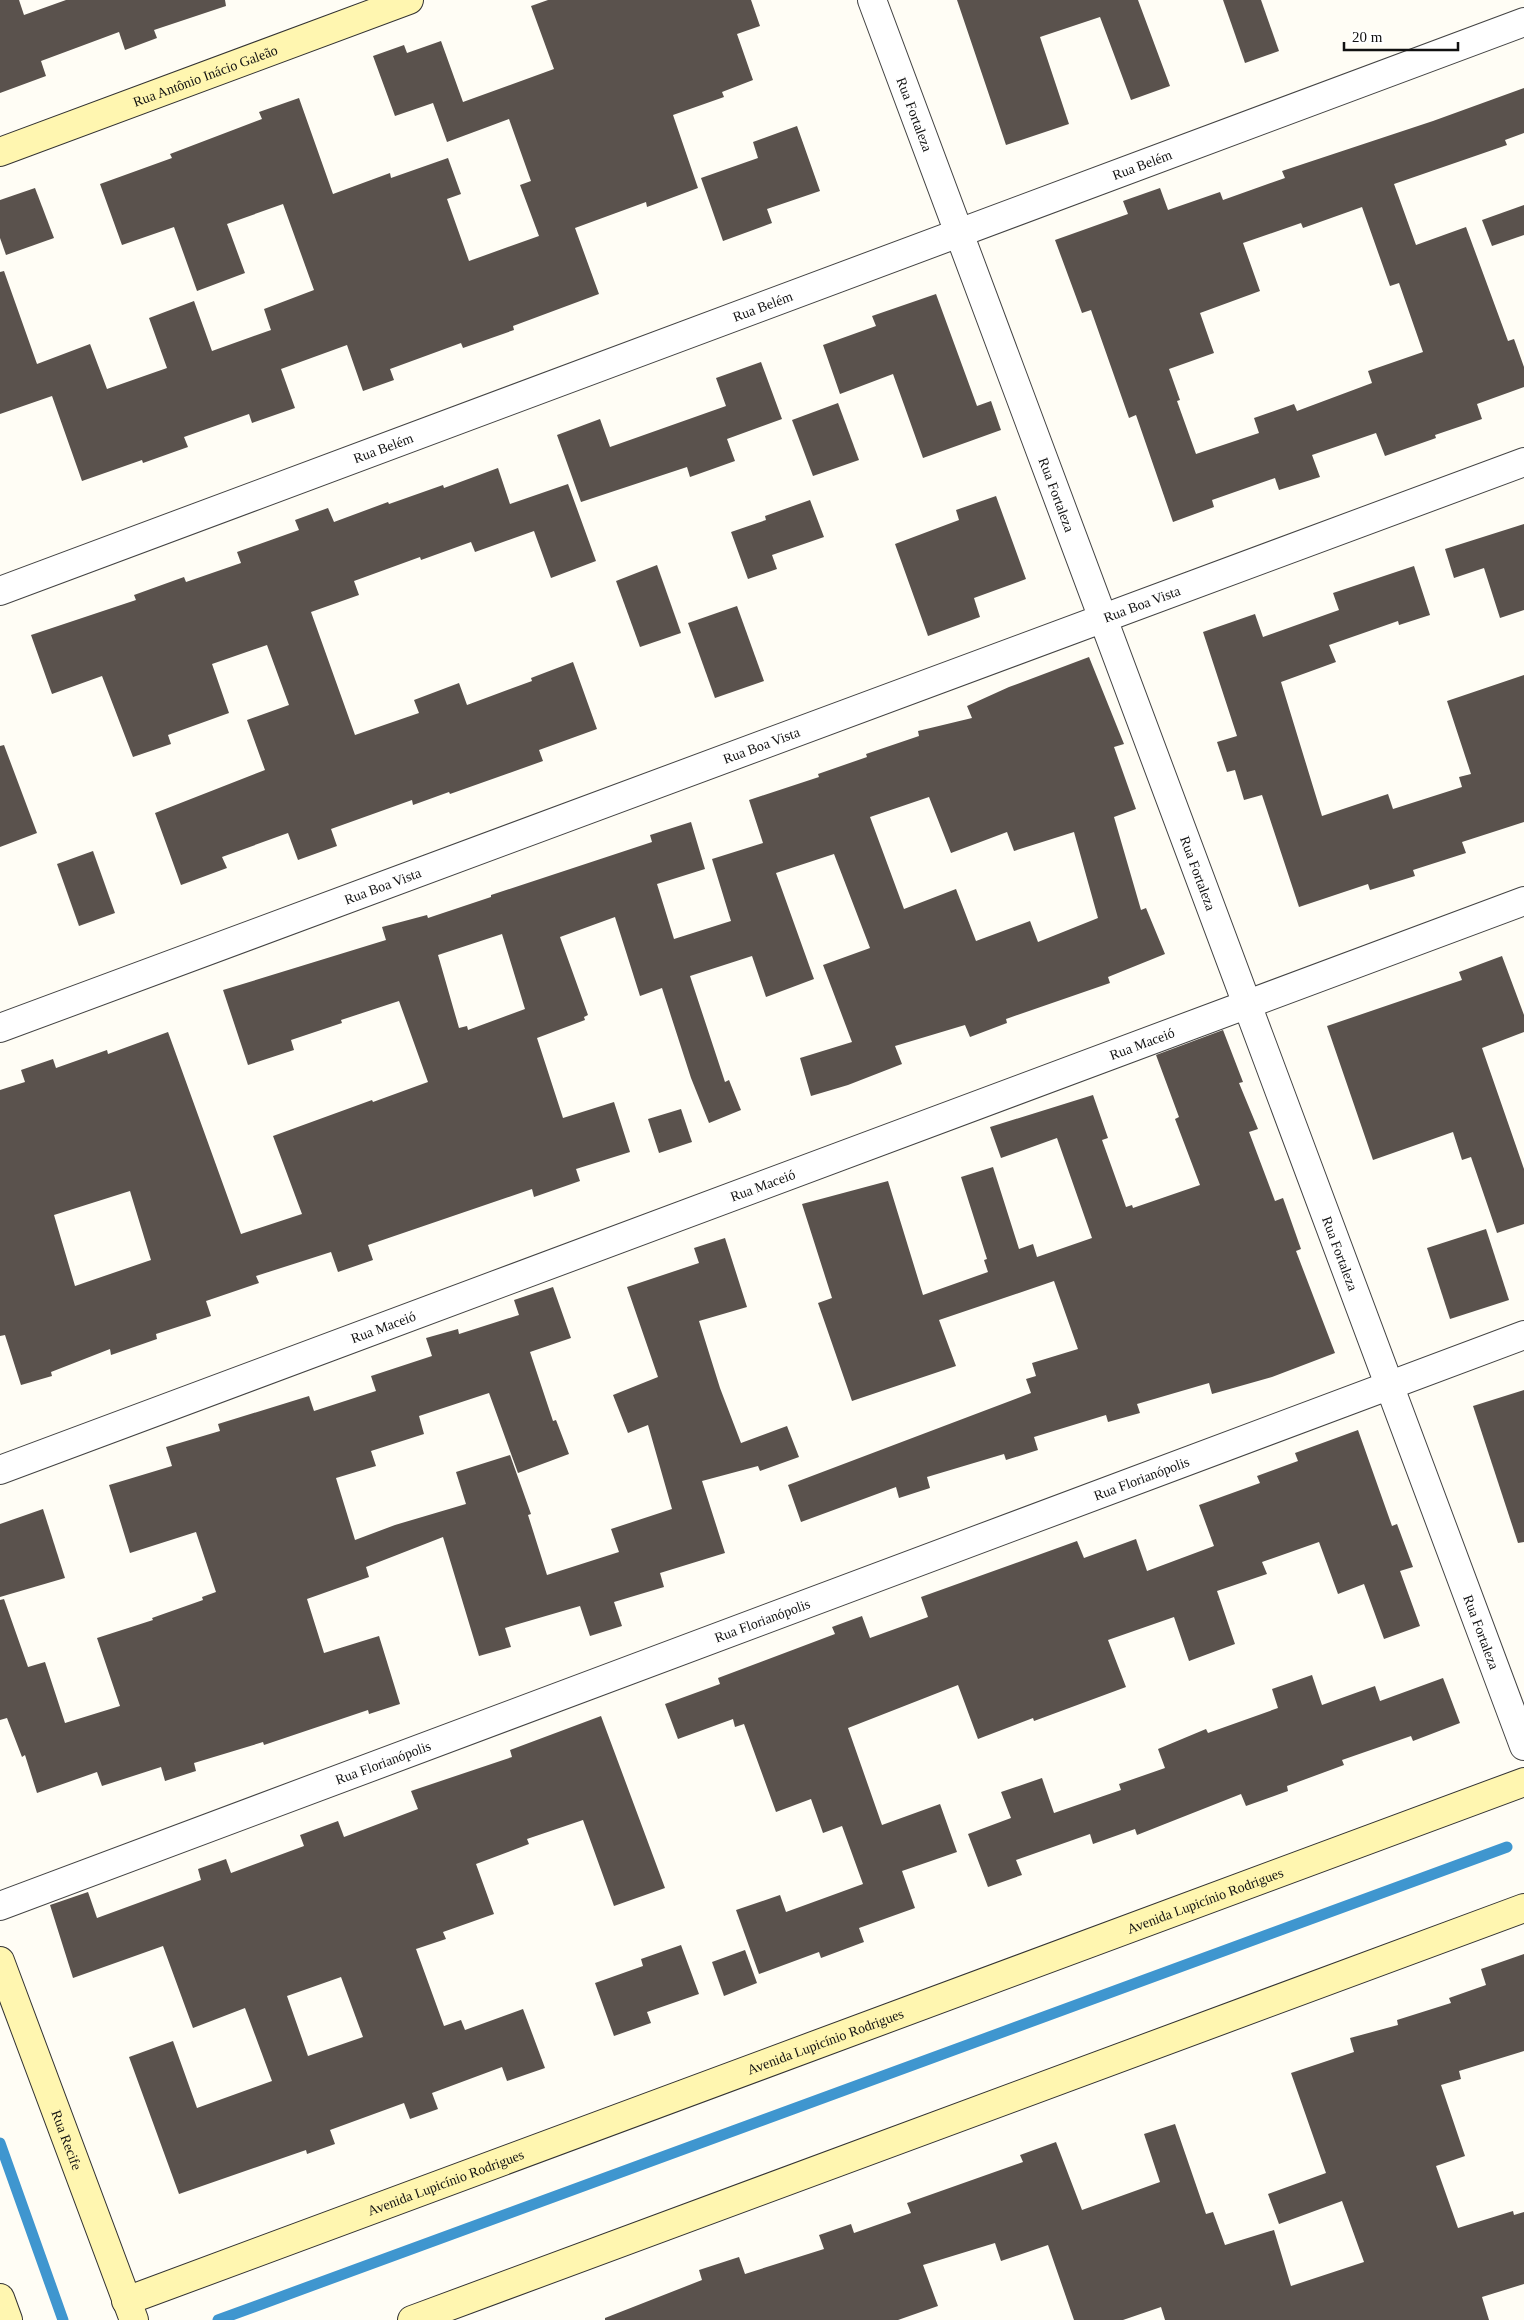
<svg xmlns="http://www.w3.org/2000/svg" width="1524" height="2320" viewBox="0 0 1524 2320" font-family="Georgia,serif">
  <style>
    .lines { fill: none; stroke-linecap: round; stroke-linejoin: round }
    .stream { stroke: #3f96cf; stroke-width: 11 }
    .building { fill: #5a524d; fill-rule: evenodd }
    .street-casing { stroke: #444; stroke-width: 30 }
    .secondary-casing { stroke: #333; stroke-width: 30 }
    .street { stroke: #fff; stroke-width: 28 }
    .secondary { stroke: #fff6b0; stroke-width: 28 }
    .labels { text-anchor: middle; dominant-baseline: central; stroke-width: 5; stroke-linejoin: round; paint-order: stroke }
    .street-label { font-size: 14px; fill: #111; stroke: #fff }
  </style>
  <rect width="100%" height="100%" fill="#fffdf5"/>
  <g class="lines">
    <g class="stream">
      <polyline points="0,2143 63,2320"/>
      <polyline points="218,2320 1507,1847"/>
    </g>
  </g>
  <g class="building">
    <polygon points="0,0 19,0 24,15 66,0 225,0 226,6 154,30 157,38 125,50 119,32 41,61 46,76 0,93"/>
    <polygon points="548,0 751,0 760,26 737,34 753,80 722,92 724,97 673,115 698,188 647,207 646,202 575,228 599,294 513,326 514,330 463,348 461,343 390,369 394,380 363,391 347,345 281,369 295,408 252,423 249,414 184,437 188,447 143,463 142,460 82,481 52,396 0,414 0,272 4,271 37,364 90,344 107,389 167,368 149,318 194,301 212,351 271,330 264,309 314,290 283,204 227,224 245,273 197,291 174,227 122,245 100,184 172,158 170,154 262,119 259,112 299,98 333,194 390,173 391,178 448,158 461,194 447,199 469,261 539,236 520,185 531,181 509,119 447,142 433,103 395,116 373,56 404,45 407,53 441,41 463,102 554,69 531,6"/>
    <polygon points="957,0 1138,0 1170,86 1131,100 1100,17 1040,37 1069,124 1006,145"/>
    <polygon points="1223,0 1261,0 1279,51 1245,63"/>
    <path d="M1524 88V133L1505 140 1507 145 1394 184 1416 245 1466 227 1508 341 1514 339 1524 367V387L1477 404 1482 419 1435 435 1436 438 1385 456 1376 433 1312 455 1320 477 1279 490 1275 478 1212 500 1214 507 1173 522 1136 415 1129 418 1091 310 1082 313 1055 240 1128 214 1123 201 1160 188 1168 210 1220 192 1223 200 1285 178 1282 171 1433 121ZM1362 207 1390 286 1399 283 1423 352 1368 371 1372 383 1297 411 1294 404 1254 418 1259 433 1196 454 1177 401 1180 400 1169 369 1214 353 1200 313 1260 291 1243 243 1301 223 1303 228Z"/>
    <polygon points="797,126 820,191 767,209 772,223 723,241 701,178 758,158 753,142"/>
    <polygon points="35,188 54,238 6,255 0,238 0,200"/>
    <polygon points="1524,205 1524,235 1492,246 1482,220"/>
    <polygon points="936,294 977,406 991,401 1001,430 923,458 893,374 840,394 823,345 876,326 872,316"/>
    <polygon points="761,362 782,419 727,439 735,461 690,477 687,467 581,502 557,435 600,419 610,447 726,406 716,378"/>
    <polygon points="838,403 859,460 813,476 792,420"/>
    <polygon points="498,468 510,504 568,484 596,561 551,578 534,531 475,552 471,542 421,560 420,557 354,581 359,595 311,612 355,735 419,713 414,700 459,683 467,705 532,681 531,678 573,662 597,729 539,750 543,761 450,794 449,792 413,805 412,800 331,829 337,846 298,860 288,833 222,857 227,868 181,885 155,813 265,770 247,720 289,705 267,645 212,664 229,713 168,735 171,744 133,757 102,676 52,694 31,635 136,600 134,595 184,577 186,582 241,563 237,552 299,530 295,520 328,508 334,522 388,502 389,504 443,485 444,488"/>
    <polygon points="996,496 1026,579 974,598 980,617 928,636 895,544 959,520 956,510"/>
    <polygon points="810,500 824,537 772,555 777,569 748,579 731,532 766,520 765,516"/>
    <polygon points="1524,524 1524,610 1500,618 1484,568 1454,578 1445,549"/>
    <polygon points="657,565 681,633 640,647 616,581"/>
    <polygon points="1414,566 1430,615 1399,625 1398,621 1329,645 1336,662 1281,682 1322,816 1388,794 1393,809 1462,787 1459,777 1471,774 1447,701 1524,675 1524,822 1462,842 1466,853 1413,870 1415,876 1370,890 1368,884 1299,907 1262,795 1244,800 1235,770 1227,772 1217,742 1237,736 1203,632 1255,614 1263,637 1339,610 1333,593"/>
    <polygon points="737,606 764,681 715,698 688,623"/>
    <path d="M1089 657 1124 744 1114 747 1136 809 1114 817 1141 910 1146 908 1165 954 1108 977 1110 983 1006 1019 1007 1023 970 1037 965 1025 895 1046 902 1064 848 1085 811 1096 800 1058 852 1042 823 965 870 948 834 854 776 873 814 979 766 997 752 956 690 976 725 1082 729 1080 741 1110 709 1123 691 1078 662 988 640 996 615 917 560 937 588 1015 584 1017 585 1020 537 1038 563 1118 614 1102 630 1152 576 1169 580 1181 534 1197 532 1189 368 1245 373 1260 338 1272 331 1252 256 1276 259 1283 206 1301 211 1316 156 1334 157 1339 111 1355 110 1349 51 1372 52 1376 21 1385 5 1335 0 1336V1090L25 1082 21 1070 53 1059 56 1068 107 1050 108 1054 168 1032 241 1234 302 1214 273 1136 372 1100 373 1102 428 1082 399 1001 341 1020 342 1023 291 1040 294 1050 248 1065 223 990 386 940 382 927 427 915 428 918 491 897V895L652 842 650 835 691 822 705 869 657 884 674 939 731 921 712 859 763 843 749 800 819 777 818 774 867 757 866 754 919 736 918 731 972 718 967 706 1009 687ZM929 797 951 853 1007 832 1014 851 1074 832 1098 918 1038 942 1030 921 976 941 956 889 904 909 870 817ZM502 934 525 1009 468 1030 467 1026 459 1028 438 955ZM130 1191 151 1260 75 1286 54 1215Z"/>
    <polygon points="4,745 37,833 0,847 0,746"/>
    <polygon points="93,851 115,913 79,926 57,864"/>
    <polygon points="1502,956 1524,1015 1524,1032 1482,1048 1524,1169 1524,1224 1497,1233 1471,1157 1462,1160 1453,1132 1373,1160 1327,1026 1462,980 1459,972"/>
    <polygon points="1223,1030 1243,1082 1239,1083 1258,1129 1249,1132 1275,1201 1283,1198 1301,1249 1296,1251 1335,1353 1272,1377 1212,1394 1209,1383 1137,1404 1140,1413 1108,1422 1106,1415 1034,1437 1038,1450 1006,1460 1004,1454 927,1477 930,1488 899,1498 896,1487 801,1522 788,1485 1031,1393 1026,1379 1036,1376 1032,1363 1078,1349 1054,1281 939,1320 956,1366 852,1401 818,1303 832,1298 802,1204 888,1181 923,1295 988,1272 984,1260 987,1259 961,1177 993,1167 1019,1249 1033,1244 1037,1257 1092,1238 1057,1138 1001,1158 990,1127 1093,1095 1108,1138 1102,1140 1126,1207 1132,1205 1133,1208 1200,1185 1175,1119 1179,1117 1156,1055"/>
    <polygon points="681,1109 692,1142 659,1153 648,1119"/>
    <polygon points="1486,1229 1509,1300 1450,1319 1427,1248"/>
    <polygon points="725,1238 747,1307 699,1321 720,1388 741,1443 787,1426 799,1457 760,1471 758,1466 702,1481 725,1553 660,1573 664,1587 614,1602 622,1626 590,1636 580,1606 505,1628 511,1647 479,1656 443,1537 366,1567 369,1577 307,1599 324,1653 379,1636 400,1704 369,1714 368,1710 264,1745 263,1742 194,1763 196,1771 165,1781 161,1767 102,1786 97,1772 37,1793 25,1755 22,1757 7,1718 0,1720 0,1600 4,1599 28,1667 45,1662 65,1723 120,1706 97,1638 153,1620 152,1618 203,1600 202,1597 216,1592 196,1532 130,1553 109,1485 172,1466 166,1447 220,1431 218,1424 309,1396 314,1411 376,1391 371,1376 432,1356 426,1338 458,1329 459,1334 519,1315 514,1300 553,1287 571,1338 530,1352 553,1421 556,1420 569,1454 518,1473 489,1393 419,1416 424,1434 371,1451 376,1466 336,1478 355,1540 395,1525 466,1504 456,1472 510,1455 531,1514 528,1515 547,1575 619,1552 611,1529 672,1509 648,1425 628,1433 613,1395 658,1377 627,1287 699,1263 694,1248"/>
    <polygon points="1524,1390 1524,1542 1518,1543 1473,1406"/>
    <polygon points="1358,1430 1392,1526 1397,1524 1413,1567 1400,1571 1420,1626 1384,1639 1364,1584 1338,1594 1319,1542 1262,1562 1267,1574 1217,1591 1235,1644 1189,1661 1174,1617 1108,1640 1126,1687 1034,1721 1033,1718 978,1739 958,1685 848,1728 882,1825 940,1804 957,1852 902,1871 915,1908 859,1928 864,1942 821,1958 819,1952 759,1974 736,1910 780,1895 786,1912 863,1884 842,1826 823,1833 811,1799 776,1812 744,1724 735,1727 733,1719 678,1739 665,1704 720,1684 718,1678 835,1634 832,1627 862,1616 870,1638 928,1617 921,1597 1077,1541 1084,1558 1136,1539 1147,1571 1214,1546 1199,1505 1260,1483 1257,1476 1298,1461 1295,1453"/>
    <polygon points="43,1509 65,1578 0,1597 0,1524"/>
    <polygon points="1312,1675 1322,1705 1375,1686 1380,1701 1443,1678 1460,1723 1413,1741 1411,1736 1342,1760 1344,1765 1287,1786 1288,1791 1246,1806 1241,1794 1137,1835 1135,1829 1093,1844 1090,1834 1016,1860 1022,1875 988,1887 968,1834 1011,1818 1001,1792 1042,1778 1054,1813 1121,1790 1119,1784 1165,1768 1158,1749 1206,1729 1208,1733 1278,1708 1272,1689"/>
    <path d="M601 1716 665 1888 614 1906 583 1820 527 1839 529 1844 476 1864 494 1914 443 1932 446 1939 416 1949 444 2026 461 2020 465 2030 523 2009 545 2068 507 2081 502 2067 432 2093 438 2109 410 2119 404 2103 330 2130 335 2144 307 2154 306 2150 179 2194 129 2057 173 2041 197 2108 272 2081 245 2008 193 2028 163 1946 73 1978 50 1905 88 1892 97 1918 201 1880 198 1869 226 1859 231 1873 304 1846 300 1835 338 1821 344 1837 418 1809 411 1791 512 1757 510 1750ZM341 1977 363 2037 308 2056 287 1996Z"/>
    <polygon points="681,1945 699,1994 647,2012 651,2023 614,2036 595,1983 643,1966 641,1959"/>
    <polygon points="745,1950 757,1983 724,1996 712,1962"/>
    <polygon points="1524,1954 1524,2051 1459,2071 1461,2079 1441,2085 1465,2156 1436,2166 1458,2228 1513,2211 1514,2215 1524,2212 1524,2284 1482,2297 1489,2320 1165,2320 1161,2307 1123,2320 1074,2320 1048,2245 1001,2261 995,2243 923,2265 938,2306 898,2320 605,2320 605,2318 702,2280 699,2270 739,2257 745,2274 824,2249 819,2235 851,2224 854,2233 911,2213 907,2203 1023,2162 1020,2155 1056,2142 1082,2210 1160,2182 1144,2134 1175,2124 1206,2214 1213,2212 1225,2245 1274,2230 1291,2286 1364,2262 1342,2201 1279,2224 1268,2194 1326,2173 1291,2073 1354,2052 1350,2038 1398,2025 1397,2020 1451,2003 1449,1998 1486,1985 1481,1969"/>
  </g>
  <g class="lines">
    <g class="street-casing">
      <g id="street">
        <path id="s1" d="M872 0 1524 1746"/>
        <path id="s2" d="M0 591 1524 22"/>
        <path id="s3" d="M0 1028 1524 462"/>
        <path id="s4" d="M0 1470 1524 901"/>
        <path id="s5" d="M0 1906 1524 1335"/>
      </g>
    </g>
    <g class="secondary-casing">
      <g id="secondary">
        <path id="s6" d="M0 152 409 0"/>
        <path id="s7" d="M0 1961 134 2320"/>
        <polyline points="0,2298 8,2320"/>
        <path id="s8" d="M126 2301 1524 1782"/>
        <polyline points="412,2320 1524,1908"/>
      </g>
    </g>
    <use href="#street" class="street"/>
    <use href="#secondary" class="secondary"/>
  </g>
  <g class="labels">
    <g class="street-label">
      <text stroke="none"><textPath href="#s6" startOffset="219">Rua Antônio Inácio Galeão</textPath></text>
      <text stroke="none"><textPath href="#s1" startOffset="122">Rua Fortaleza</textPath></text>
      <text stroke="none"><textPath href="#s2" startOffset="1219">Rua Belém</textPath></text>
      <text stroke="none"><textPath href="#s2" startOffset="814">Rua Belém</textPath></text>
      <text stroke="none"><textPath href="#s2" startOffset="409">Rua Belém</textPath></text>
      <text stroke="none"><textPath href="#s1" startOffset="528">Rua Fortaleza</textPath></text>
      <text stroke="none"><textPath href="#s3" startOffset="1218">Rua Boa Vista</textPath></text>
      <text stroke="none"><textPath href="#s3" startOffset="812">Rua Boa Vista</textPath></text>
      <text stroke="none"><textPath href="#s1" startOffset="932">Rua Fortaleza</textPath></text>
      <text stroke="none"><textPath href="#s3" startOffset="408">Rua Boa Vista</textPath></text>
      <text stroke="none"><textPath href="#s4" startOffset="1219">Rua Maceió</textPath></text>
      <text stroke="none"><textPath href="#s4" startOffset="814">Rua Maceió</textPath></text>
      <text stroke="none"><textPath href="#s1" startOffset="1338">Rua Fortaleza</textPath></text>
      <text stroke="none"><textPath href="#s4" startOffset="409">Rua Maceió</textPath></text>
      <text stroke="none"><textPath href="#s5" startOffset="1219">Rua Florianópolis</textPath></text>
      <text stroke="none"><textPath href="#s5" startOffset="814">Rua Florianópolis</textPath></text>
      <text stroke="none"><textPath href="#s1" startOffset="1742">Rua Fortaleza</textPath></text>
      <text stroke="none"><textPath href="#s5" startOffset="409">Rua Florianópolis</textPath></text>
      <text stroke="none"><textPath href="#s8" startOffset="1151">Avenida Lupicínio Rodrigues</textPath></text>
      <text stroke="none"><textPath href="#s8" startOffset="746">Avenida Lupicínio Rodrigues</textPath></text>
      <text stroke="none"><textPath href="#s7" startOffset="191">Rua Recife</textPath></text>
      <text stroke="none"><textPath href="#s8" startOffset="341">Avenida Lupicínio Rodrigues</textPath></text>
    </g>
  </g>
  <path d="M1344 42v8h114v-8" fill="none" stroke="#111111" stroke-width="2.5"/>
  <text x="1352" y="42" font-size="15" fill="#111111" stroke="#ffffff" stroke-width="4" paint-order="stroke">20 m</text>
</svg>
